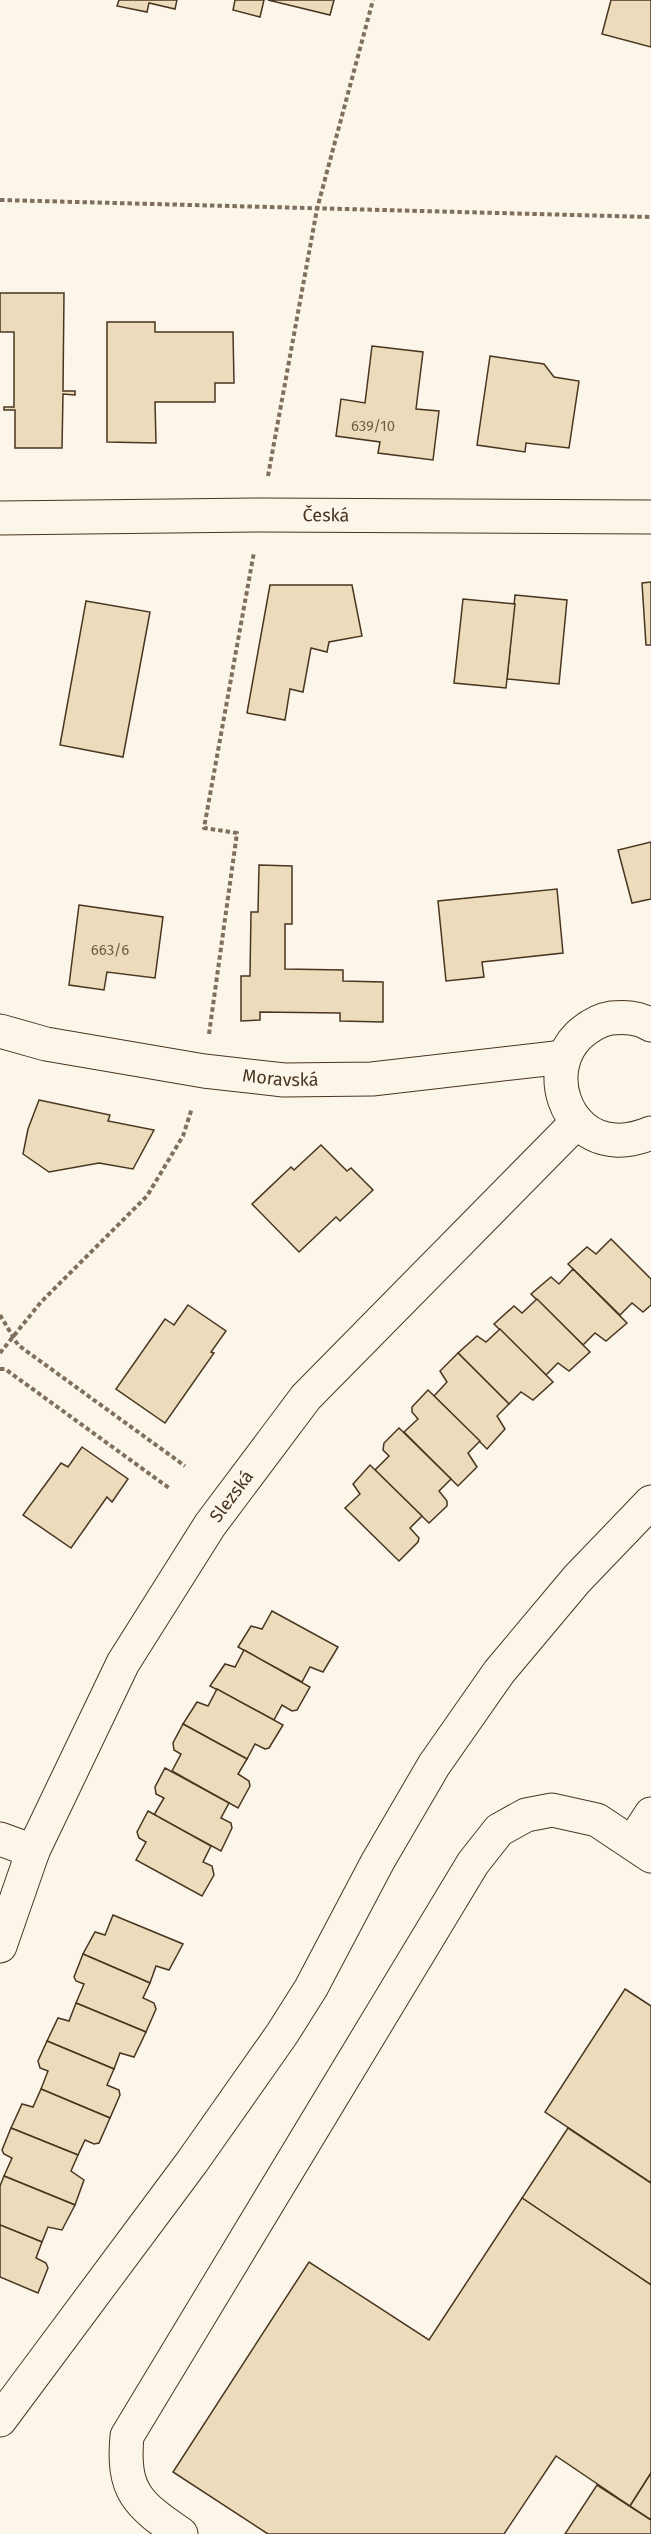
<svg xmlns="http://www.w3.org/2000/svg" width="651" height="2534" viewBox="0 0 651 2534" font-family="'Fira Sans',sans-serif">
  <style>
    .building { fill: #ecdcbc; stroke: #4a3520; stroke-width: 1.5 }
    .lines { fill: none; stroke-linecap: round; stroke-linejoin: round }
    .minor-casing { stroke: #4a3520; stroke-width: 35 }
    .path { stroke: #7f6f5c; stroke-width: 4; stroke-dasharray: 4.5 3; stroke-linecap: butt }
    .minor { stroke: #fbf6e9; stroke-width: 33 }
    .labels { text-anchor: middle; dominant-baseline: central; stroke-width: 4.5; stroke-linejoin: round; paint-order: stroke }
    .number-label { font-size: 15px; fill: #725f47 }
    .street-label { font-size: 18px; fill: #4a3520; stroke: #fbf6e9 }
  </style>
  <rect width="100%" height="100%" fill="#fbf6e9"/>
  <g class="building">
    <polygon points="119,0 177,0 175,9 149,3 147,12 117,6"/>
    <polygon points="235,0 264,0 260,17 233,10"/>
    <polygon points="268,0 334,0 330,15"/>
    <polygon points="611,0 651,0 651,47 602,34"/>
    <polygon points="0,293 64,293 63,391 75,391 75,395 63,394 62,448 15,448 15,410 4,410 4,407 14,407 14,332 0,332"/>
    <polygon points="107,322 155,322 155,332 233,332 234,383 215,383 215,402 155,402 156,443 107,442"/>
    <polygon points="372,346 423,352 416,409 439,411 433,460 378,453 380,442 336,436 341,399 365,403"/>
    <polygon points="490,356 544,364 554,377 579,381 569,448 526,443 525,452 477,445"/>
    <polygon points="651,582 651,645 646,645 642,583"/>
    <polygon points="270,585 352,585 362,636 329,642 327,652 311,648 303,692 290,689 285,720 247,713"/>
    <polygon points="515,595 567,600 559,684 507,679"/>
    <polygon points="463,599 515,604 506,688 454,683"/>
    <polygon points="86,601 150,612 123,757 60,745"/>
    <polygon points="651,842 651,899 632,903 618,850"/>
    <polygon points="259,865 292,866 292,924 285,924 285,969 343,970 343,981 383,982 383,1022 340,1021 340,1013 260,1012 260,1020 241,1021 241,976 250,976 251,912 258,912"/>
    <polygon points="557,889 563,953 482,962 484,977 446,981 438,901"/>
    <polygon points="79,905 163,917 155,978 107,972 104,990 69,985"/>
    <polygon points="39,1100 110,1115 108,1121 154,1130 133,1169 99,1163 49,1172 23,1154 28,1129"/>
    <polygon points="321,1145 347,1171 351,1168 373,1190 340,1221 336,1217 299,1252 252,1204 291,1167 294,1170"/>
    <polygon points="611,1239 651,1279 651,1305 643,1312 632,1303 620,1315 568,1264 587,1247 596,1254"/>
    <polygon points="573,1269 627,1323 606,1341 595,1333 583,1345 531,1294 551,1277 559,1284"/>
    <polygon points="537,1299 590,1352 569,1371 558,1363 546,1375 494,1324 514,1306 522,1313"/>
    <polygon points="188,1305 226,1331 211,1352 214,1353 165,1423 116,1389 165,1319 174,1325"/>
    <polygon points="500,1329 553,1382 533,1400 521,1392 509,1404 458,1353 477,1336 486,1342"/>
    <polygon points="458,1353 509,1404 497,1416 505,1429 487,1449 434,1396 447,1382 440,1371"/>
    <polygon points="428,1390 480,1441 468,1453 477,1467 458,1486 404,1432 418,1419 412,1412 412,1407"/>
    <polygon points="399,1428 451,1479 439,1491 447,1501 447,1506 429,1523 375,1470 389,1456 383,1450 384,1443"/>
    <polygon points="82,1447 128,1479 112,1502 107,1497 71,1548 23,1515 61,1463 68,1467"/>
    <polygon points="370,1465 422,1516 410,1528 419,1538 418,1542 399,1561 345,1508 360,1494 353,1484"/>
    <polygon points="272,1611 338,1647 323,1672 310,1667 302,1682 238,1647 251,1626 262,1629"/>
    <polygon points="244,1650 310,1687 297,1710 292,1711 282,1705 274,1720 210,1686 225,1664 235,1667"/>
    <polygon points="217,1689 283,1725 269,1748 265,1749 255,1744 247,1759 183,1724 197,1702 208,1706"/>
    <polygon points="183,1724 247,1759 238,1774 249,1781 250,1786 238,1808 172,1771 181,1754 174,1750 173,1743"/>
    <polygon points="165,1768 229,1803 221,1818 231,1823 232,1828 221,1851 154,1815 164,1798 156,1794 155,1787"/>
    <polygon points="148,1811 211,1846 203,1862 212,1866 214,1875 202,1896 136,1860 146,1842 139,1838 137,1832"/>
    <polygon points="113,1915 183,1944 169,1970 156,1966 150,1983 83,1954 95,1932 105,1935"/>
    <polygon points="83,1954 150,1983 143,1998 154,2003 156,2009 146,2032 76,2003 84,1984 76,1981 74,1977"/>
    <polygon points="625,1989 651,2006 651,2183 545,2112"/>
    <polygon points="76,2003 146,2032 134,2057 120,2053 114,2069 47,2041 58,2018 69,2021"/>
    <polygon points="47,2041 114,2069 107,2085 119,2090 120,2095 110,2118 41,2089 48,2071 40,2068 38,2061"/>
    <polygon points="41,2089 110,2118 99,2143 94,2144 85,2140 78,2155 11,2128 22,2104 33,2107"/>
    <polygon points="11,2128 78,2155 71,2171 84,2180 75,2205 4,2176 12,2158 4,2154 2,2150"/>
    <polygon points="568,2128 651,2183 651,2285 522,2198"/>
    <polygon points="4,2176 75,2205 62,2230 48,2227 42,2242 0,2225 0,2186"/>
    <polygon points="522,2198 651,2285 651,2473 630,2506 556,2456 504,2534 268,2534 173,2472 309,2262 429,2340"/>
    <polygon points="0,2225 42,2242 36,2258 46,2263 48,2268 38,2293 0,2277"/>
    <polygon points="651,2473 651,2520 630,2506"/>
    <polygon points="597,2485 651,2520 651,2534 565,2534"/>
  </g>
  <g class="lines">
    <g class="minor-casing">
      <g id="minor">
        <path id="s1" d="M0 518 261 515 651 517"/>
        <path d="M651 1025C638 1017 625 1017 611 1018 598 1020 588 1027 579 1035 543 1070 564 1137 615 1140 628 1141 639 1138 651 1133"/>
        <path id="s2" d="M0 1031 46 1044 204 1071 284 1080 372 1079 564 1057"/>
        <polyline points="0,1839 33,1851"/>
        <polyline points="632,1843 651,1814"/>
        <path id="s3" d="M0 1946 33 1851 123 1663 210 1525 306 1397 577 1122"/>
        <polyline points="0,2420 192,2162 282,2034 311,1988 378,1861 434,1765 499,1672 577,1579 651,1502"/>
        <path d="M181 2534C137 2504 122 2491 127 2436L473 1863 499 1830 526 1815 552 1810 597 1820 651 1856"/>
      </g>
    </g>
    <g class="path">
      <polyline points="0,200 651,217"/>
      <polyline points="268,476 317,209 373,0"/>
      <polyline points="209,1034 237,833 204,828 254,552"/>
      <polyline points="0,1315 18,1345 185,1466"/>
      <polyline points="0,1353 41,1302 147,1196 183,1136 192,1108"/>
      <polyline points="0,1369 5,1369 169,1488"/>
    </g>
    <use href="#minor" class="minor"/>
  </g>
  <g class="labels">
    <g class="number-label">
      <text x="373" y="426">639/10</text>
      <text x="110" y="950">663/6</text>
    </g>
    <g class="street-label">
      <text stroke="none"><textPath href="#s1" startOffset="326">Česká</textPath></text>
      <text stroke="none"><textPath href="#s2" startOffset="285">Moravská</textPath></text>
      <text stroke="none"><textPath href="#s3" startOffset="508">Slezská</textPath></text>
    </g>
  </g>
</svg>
